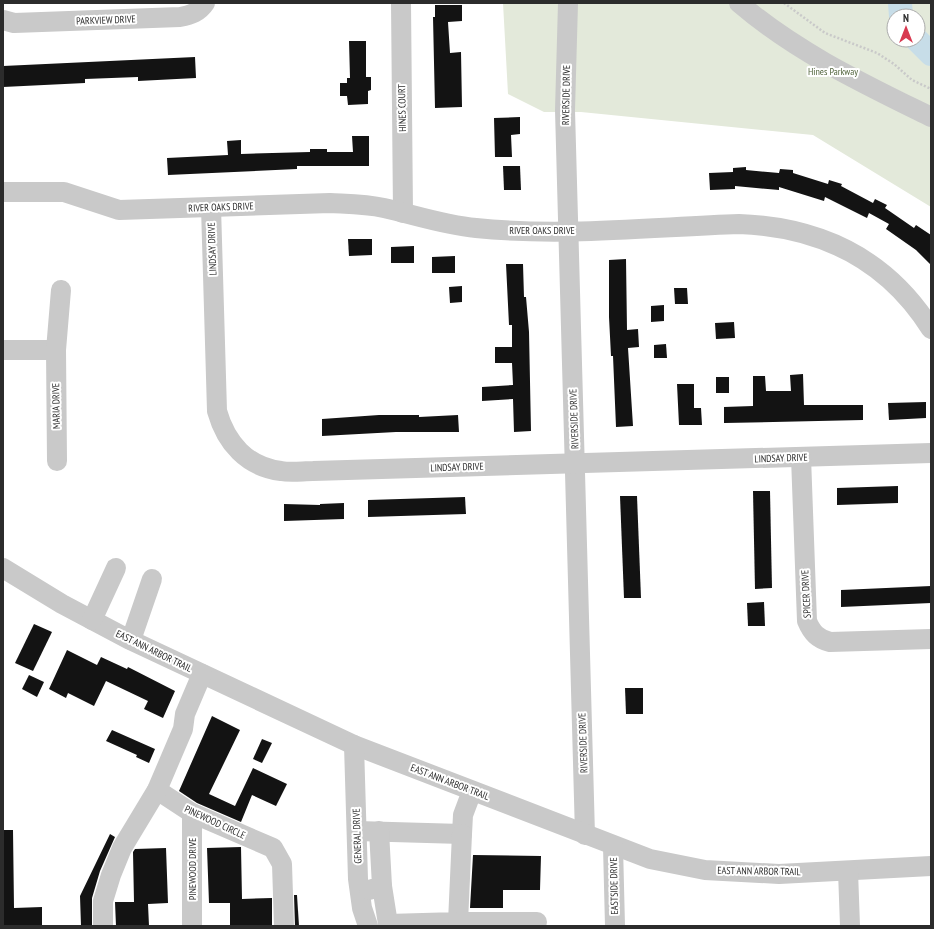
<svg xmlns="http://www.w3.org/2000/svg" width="934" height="929" viewBox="0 0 934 929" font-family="'PT Sans Narrow',sans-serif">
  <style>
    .green { fill: #e3e9da; fill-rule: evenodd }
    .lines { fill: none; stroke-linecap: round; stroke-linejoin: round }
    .river { stroke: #c7dde8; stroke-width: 24 }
    .building { fill: #131313 }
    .path { stroke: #c9c9c9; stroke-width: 2.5; stroke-dasharray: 2 2; stroke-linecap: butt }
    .minor { stroke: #c9c9c9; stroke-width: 20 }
    .labels { text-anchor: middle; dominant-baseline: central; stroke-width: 4; stroke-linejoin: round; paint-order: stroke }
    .street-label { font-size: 10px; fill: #2c2c2c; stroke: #fff }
    .park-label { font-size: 10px; fill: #52643d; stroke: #fff }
  </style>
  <rect width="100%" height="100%" fill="#fff"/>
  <path class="green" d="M503 3H931V207L813 135 581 112H544L508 94ZM894 16H918V40H894Z"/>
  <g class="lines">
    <g class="river">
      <polyline points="900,3 901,16"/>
      <polyline points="917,40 931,54"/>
    </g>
  </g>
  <g class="building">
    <polygon points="435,5 462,5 462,21 448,22 450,53 461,52 462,107 435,108 433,17 435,17"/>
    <polygon points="349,41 366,41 366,77 371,77 371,90 368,91 368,104 348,105 347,96 340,96 340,83 347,83 347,78 350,78"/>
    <polygon points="195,57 196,78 138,81 138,77 85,79 85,83 3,87 3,66"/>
    <polygon points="520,117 520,134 511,135 512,157 495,157 494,118"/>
    <polygon points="352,136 369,136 369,166 297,166 297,169 168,175 167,158 228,155 227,141 241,140 241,154 310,152 310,149 327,149 327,152 353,152"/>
    <polygon points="503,166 520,166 521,190 504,190"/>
    <polygon points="746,167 746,170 779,173 780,169 793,170 793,173 828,184 829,180 842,184 841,186 873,203 875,199 887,205 885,208 914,228 916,225 931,235 931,265 916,250 886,229 889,224 869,213 867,218 825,197 824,201 779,187 779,190 735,186 735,189 710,190 709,173 733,172 733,168"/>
    <polygon points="348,239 372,239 372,255 349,256"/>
    <polygon points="414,246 414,263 391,263 391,247"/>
    <polygon points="455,256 455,273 432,273 432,257"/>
    <polygon points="626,259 627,330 638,329 639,347 628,348 633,426 616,427 613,356 611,356 609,317 609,260"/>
    <polygon points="506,264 523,264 524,297 526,297 529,332 531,431 514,432 513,399 482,401 482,387 513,385 512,363 495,363 495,347 512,347 512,325 509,325"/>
    <polygon points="462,286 462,302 450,303 449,287"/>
    <polygon points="674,288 687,288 688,304 675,304"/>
    <polygon points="664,305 664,321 651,322 651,306"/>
    <polygon points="734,322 735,338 716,339 715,323"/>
    <polygon points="666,344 667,358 654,358 654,345"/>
    <polygon points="803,374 804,405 863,405 863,420 724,423 724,407 753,406 753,376 765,376 766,391 791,391 790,375"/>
    <rect x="716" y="377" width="13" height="16"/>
    <polygon points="677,384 694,384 694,408 701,408 702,425 679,425"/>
    <polygon points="926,402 926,418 889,420 888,403"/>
    <polygon points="379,415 419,415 419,417 458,415 459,432 396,432 322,436 322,419"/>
    <polygon points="898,486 898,503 837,505 837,488"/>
    <polygon points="753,491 770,491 772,588 755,589"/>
    <polygon points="620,496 637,496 641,598 624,598"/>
    <polygon points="465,497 466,514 368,517 368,500"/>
    <polygon points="344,503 344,519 284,521 284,504 320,505 320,504"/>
    <polygon points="931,586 931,603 841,607 841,590"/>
    <polygon points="764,602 765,626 748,626 747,603"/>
    <polygon points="34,624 52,632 33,671 15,663"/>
    <polygon points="67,650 97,665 101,657 127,669 128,667 175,691 163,718 144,709 148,701 106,681 94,706 68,693 66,698 49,689"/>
    <polygon points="29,675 44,682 37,697 22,689"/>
    <polygon points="625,688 643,688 643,714 626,714"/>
    <polygon points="212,716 240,730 209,794 235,806 253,768 287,784 276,806 252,795 241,822 197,803 179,791"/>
    <polygon points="112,730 155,749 149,763 136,757 137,755 106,741"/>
    <polygon points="262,739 272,743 262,763 253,759"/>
    <polygon points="3,830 13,830 14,908 42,907 42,926 3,926"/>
    <polygon points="110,834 115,837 100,871 92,898 92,926 81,926 80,896"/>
    <polygon points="241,847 242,899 272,898 272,926 230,926 230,903 209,903 207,848"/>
    <polygon points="166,848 168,903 148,904 149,926 116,926 115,902 134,902 133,852 135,849"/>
    <polygon points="473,855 541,856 540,890 503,890 503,908 470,908"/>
    <polygon points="294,895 297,895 299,926 295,926"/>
  </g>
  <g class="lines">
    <polyline class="path" points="784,3 825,33 877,53 894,64 912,80 931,89"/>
    <g class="minor">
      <polyline points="401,3 403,213"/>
      <polyline points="568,3 565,110 585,835"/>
      <path d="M739 3C796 52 864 84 931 117"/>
      <path d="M3 20 14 23 180 17C191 15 199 12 205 3"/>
      <path d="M3 192H64L119 210 330 203C348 204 366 204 384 208 415 215 444 225 476 228 562 237 653 227 739 224 821 227 887 259 931 329"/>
      <path d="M211 207 217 411C226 443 247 467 281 471 291 473 303 471 313 471L931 453"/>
      <polyline points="3,350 56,350"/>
      <path d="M801 457 807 621C812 633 818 639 830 642L931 639"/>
      <polyline points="57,461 56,350 61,290"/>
      <polyline points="3,568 62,604 128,639 354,745 650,859 705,870 779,874 931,866"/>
      <polyline points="92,620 116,568"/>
      <polyline points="131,640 152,579"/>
      <polyline points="354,745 358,879 362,908 368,926"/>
      <polyline points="157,790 192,813 273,848 282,864 284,926"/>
      <polyline points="357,831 462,834 463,815 472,791"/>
      <polyline points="613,846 615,926"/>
      <polyline points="848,871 850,926"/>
      <polyline points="382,886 388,924 458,922 462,834"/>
      <polyline points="369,890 382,886 379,831"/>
      <polyline points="458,922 537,922"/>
      <polyline points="103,926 103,901 111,875 122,848 157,790 183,729 185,714 202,674"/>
      <polyline points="192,926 192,813"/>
    </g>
  </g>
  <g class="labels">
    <g class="street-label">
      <text transform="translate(106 20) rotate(-2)">PARKVIEW DRIVE</text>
      <text transform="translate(566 95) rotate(-89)">RIVERSIDE DRIVE</text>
      <text transform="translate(402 108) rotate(-91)">HINES COURT</text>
      <text transform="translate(221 207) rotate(-2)">RIVER OAKS DRIVE</text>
      <text x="542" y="230">RIVER OAKS DRIVE</text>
      <text transform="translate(212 249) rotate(-92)">LINDSAY DRIVE</text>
      <text transform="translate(56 406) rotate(-91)">MARIA DRIVE</text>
      <text transform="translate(574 419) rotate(-92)">RIVERSIDE DRIVE</text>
      <text transform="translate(781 458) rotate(-2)">LINDSAY DRIVE</text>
      <text transform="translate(457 467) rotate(-2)">LINDSAY DRIVE</text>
      <text transform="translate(806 594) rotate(-93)">SPICER DRIVE</text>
      <text transform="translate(154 651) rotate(26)">EAST ANN ARBOR TRAIL</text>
      <text transform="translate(583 743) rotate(-92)">RIVERSIDE DRIVE</text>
      <text transform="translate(450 782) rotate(21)">EAST ANN ARBOR TRAIL</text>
      <text transform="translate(215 822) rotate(25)">PINEWOOD CIRCLE</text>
      <text transform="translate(357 836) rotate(-92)">GENERAL DRIVE</text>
      <text transform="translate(192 869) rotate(-90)">PINEWOOD DRIVE</text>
      <text transform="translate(759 871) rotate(1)">EAST ANN ARBOR TRAIL</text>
      <text transform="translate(614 886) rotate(-91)">EASTSIDE DRIVE</text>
    </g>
    <g class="park-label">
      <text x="833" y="71">Hines Parkway</text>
    </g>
  </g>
  <rect width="934" height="929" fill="none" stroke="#2c2c2c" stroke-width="8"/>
  <g transform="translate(906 28)"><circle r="19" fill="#ffffff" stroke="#ababab"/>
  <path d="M0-3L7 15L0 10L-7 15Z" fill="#d83950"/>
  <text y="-6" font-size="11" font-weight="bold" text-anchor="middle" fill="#2c2c2c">N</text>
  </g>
</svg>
